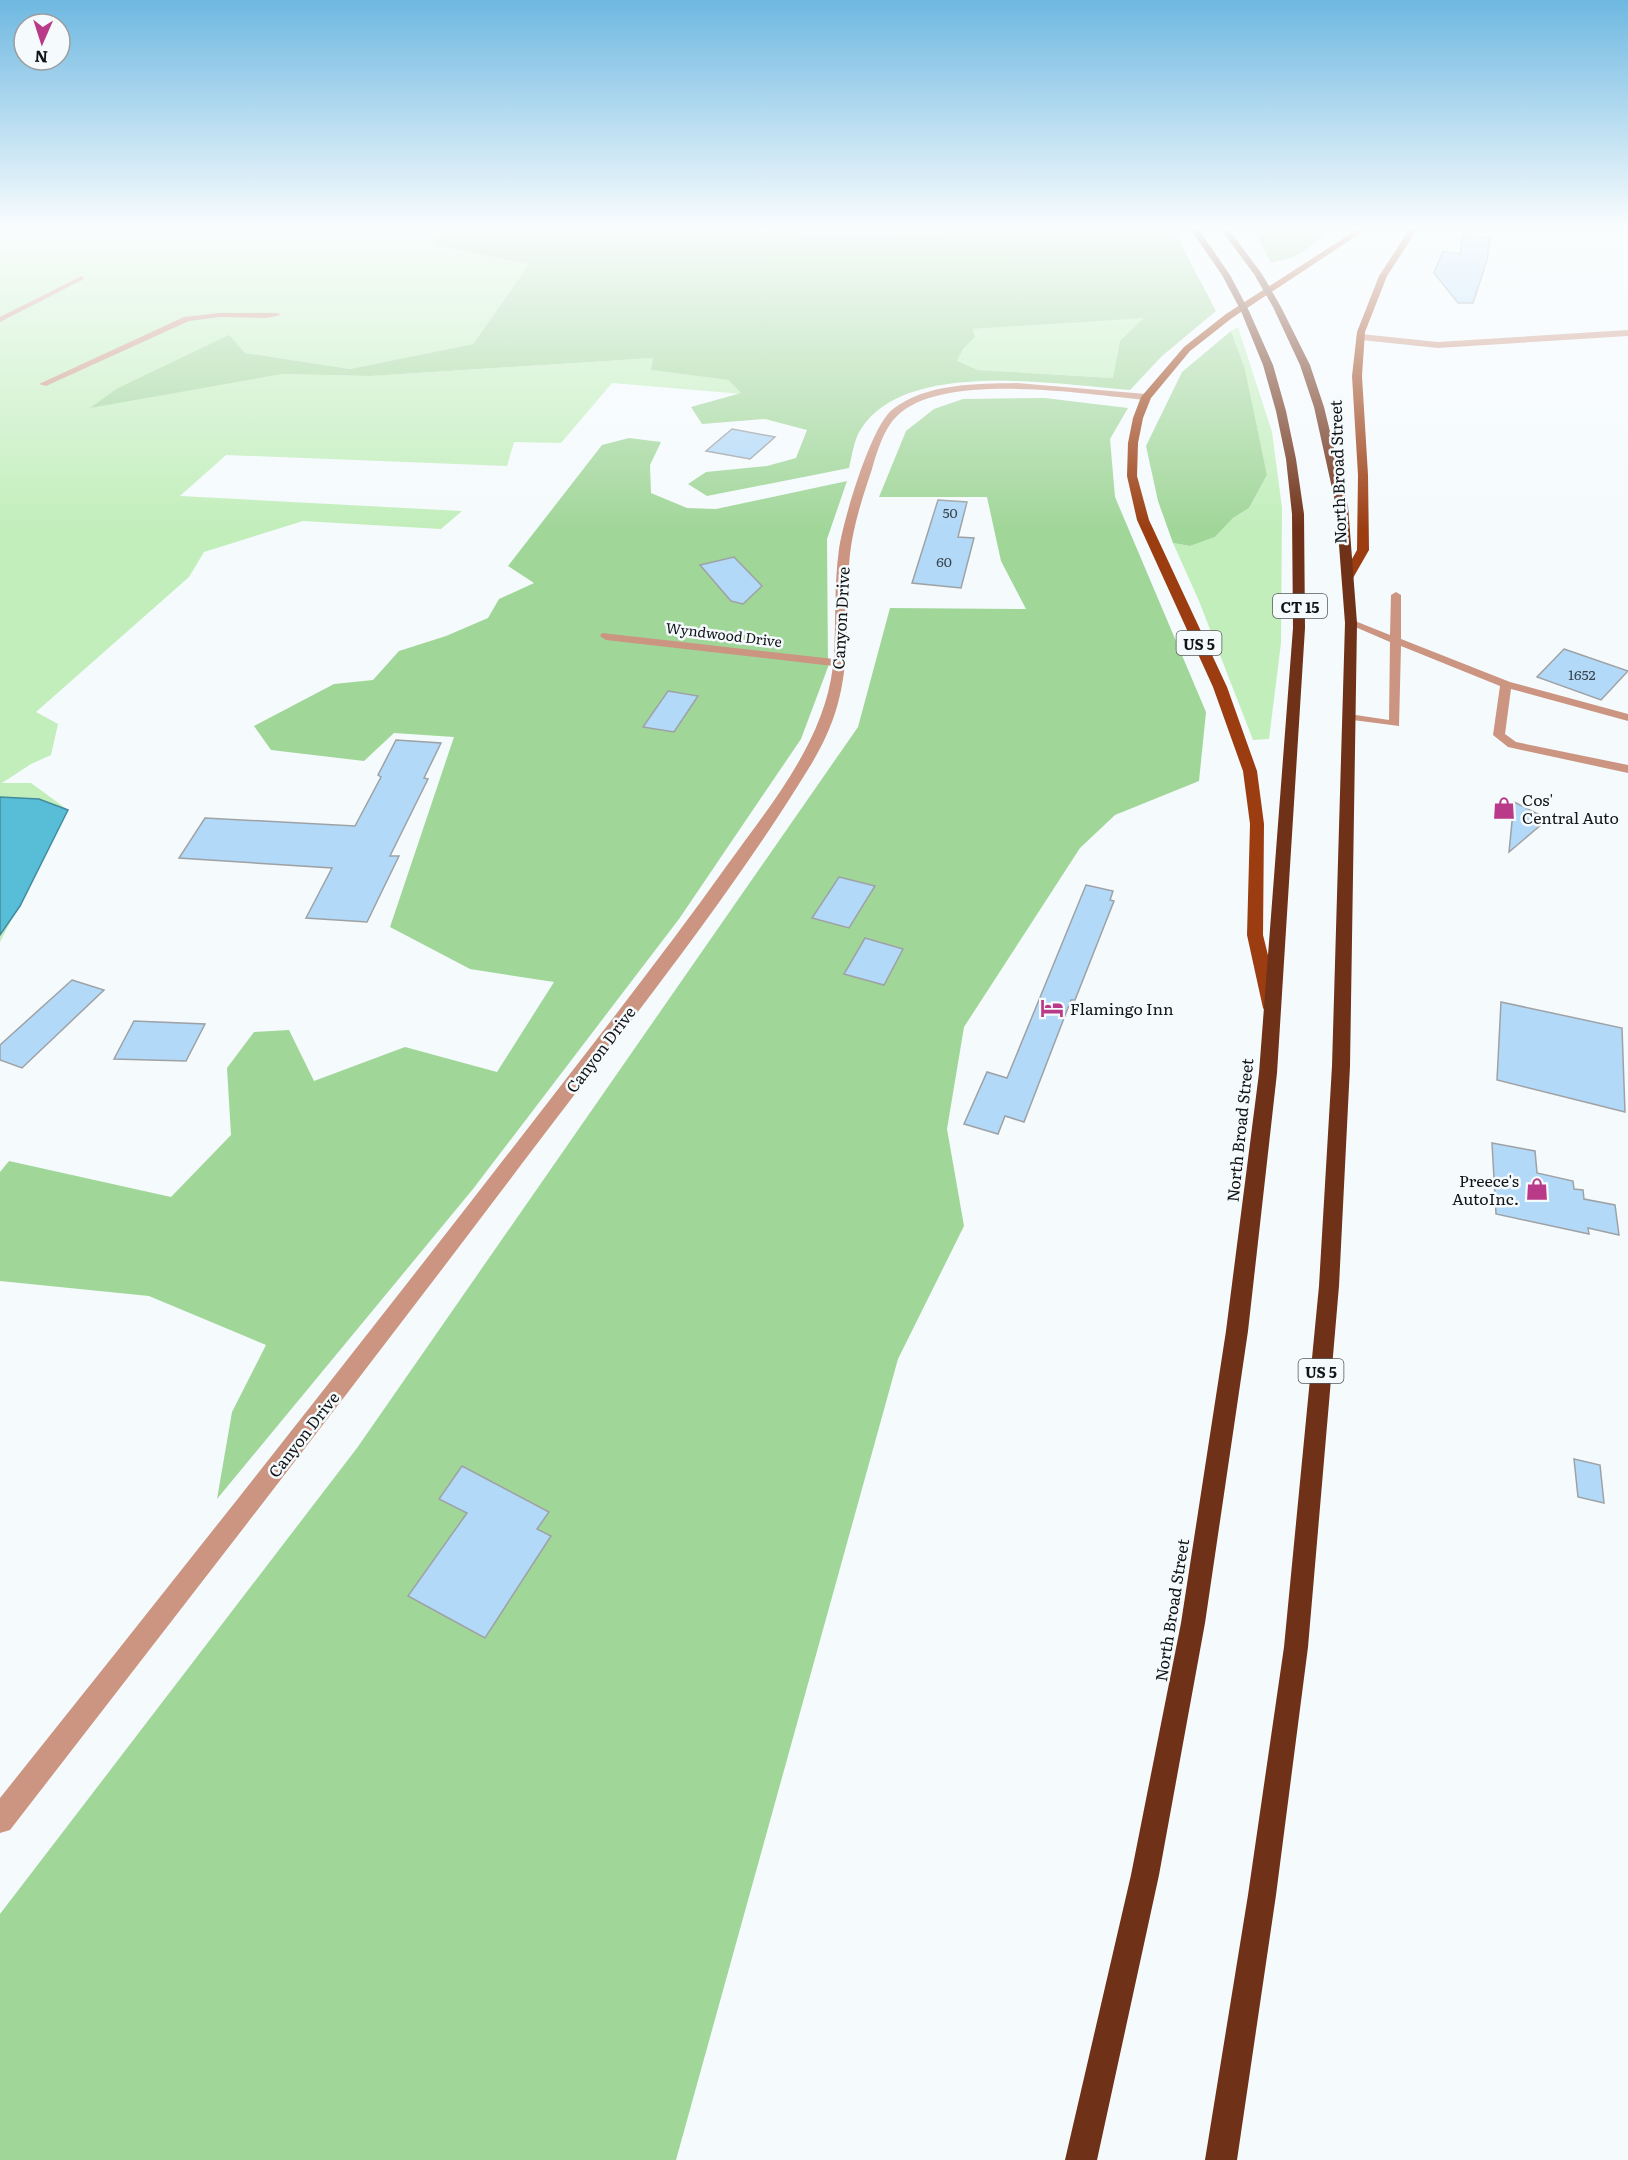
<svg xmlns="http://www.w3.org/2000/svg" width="1628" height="2160" viewBox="0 0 1628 2160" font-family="Literata,serif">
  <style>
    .green { fill: #c2eebb }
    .forest { fill: #a1d699; fill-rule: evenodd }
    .water { fill: #58bdd7; stroke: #438a9d; stroke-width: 1.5 }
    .building { fill: #b2d9f8; stroke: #9ea2a5; stroke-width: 1.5 }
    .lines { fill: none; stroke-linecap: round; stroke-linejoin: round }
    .lane { fill: #cb9581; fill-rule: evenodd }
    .street { fill: #cb9581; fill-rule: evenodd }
    .primary { fill: #9b3d11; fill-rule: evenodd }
    .highway { fill: #6f3117; fill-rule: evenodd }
    .labels { text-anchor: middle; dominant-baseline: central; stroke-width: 5; stroke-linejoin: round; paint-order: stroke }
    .number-label { font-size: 14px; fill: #3b454e }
    .far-street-label { font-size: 14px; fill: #131415; stroke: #f5fafd }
    .shield { fill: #f5fafd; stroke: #57595b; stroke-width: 1.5 }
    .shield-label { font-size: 15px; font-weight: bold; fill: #131415 }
    .street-label { font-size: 16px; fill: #131415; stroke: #f5fafd }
    .poi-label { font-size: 16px; fill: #131415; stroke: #f5fafd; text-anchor: start }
  </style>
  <rect width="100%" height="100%" fill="#f5fafd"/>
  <g class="green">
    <polygon points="0,227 441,227 436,245 529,264 473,344 350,369 245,353 116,389 92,407 283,374 370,376 653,358 652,370 728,380 742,394 612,383 561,443 514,442 507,466 226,455 180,496 462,511 441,529 303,521 204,552 189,577 36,712 58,724 51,755 31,764 2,783 31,783 68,810 0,942"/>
    <polygon points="1145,317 1117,363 1114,378 978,370 957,361 963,349 975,337 973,329"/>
    <polygon points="1238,327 1272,432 1282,508 1281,643 1269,739 1253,740 1199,601 1173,543 1190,546 1215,537 1233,518 1249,508 1267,475 1245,369 1231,331"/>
  </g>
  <g class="forest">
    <path d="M441 227H667L827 236 954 234 988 227H1172L1216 311 1162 356 1130 390C1058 385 906 358 861 429 854 439 852 456 849 468L707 496 688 484 706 472 767 466 796 458 807 430 765 419 702 424 691 407 741 393 728 380 651 370 653 358 370 376 283 374 90 408 116 389 229 335 245 353 350 369 473 344 529 264 435 245ZM1144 318 1120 341 1113 378 978 370 957 361 963 349 975 337 973 329Z"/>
    <polygon points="1252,227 1340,227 1294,257 1271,263"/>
    <polygon points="1231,331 1245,369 1267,475 1249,508 1233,518 1215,537 1190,546 1173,543 1158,501 1146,446 1182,372"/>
    <polygon points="1045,398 1128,408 1110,439 1115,497 1206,712 1199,781 1115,815 1080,848 964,1027 947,1129 964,1226 898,1359 676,2160 0,2160 0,1914 357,1448 858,727 890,608 1026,609 1001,561 987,497 879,497 906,431 934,409 963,399"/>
    <polygon points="629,438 661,442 650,465 651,493 687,508 716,509 847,481 827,539 828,667 801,739 679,919 473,1189 217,1499 232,1412 266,1345 149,1296 0,1281 0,1172 9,1161 171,1197 231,1135 227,1068 254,1032 289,1030 314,1081 405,1047 497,1072 554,982 470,969 390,927 454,737 394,733 364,761 271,750 254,726 334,684 373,680 399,651 446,636 488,618 499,599 534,583 508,566 602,445"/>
  </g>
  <polygon class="water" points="0,797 39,799 68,810 20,906 0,935"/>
  <g class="building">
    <polygon points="1463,235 1490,238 1487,260 1473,303 1458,303 1434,273 1443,251 1460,254"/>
    <polygon points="732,429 775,437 750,459 706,451"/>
    <polygon points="938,500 967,502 958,537 974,538 961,588 912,583"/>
    <polygon points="734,557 762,586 743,604 731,601 700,565"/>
    <polygon points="1564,649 1628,671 1601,700 1537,677"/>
    <polygon points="668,691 698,696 674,732 643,727"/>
    <polygon points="396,740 441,743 424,778 428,779 390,856 399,856 367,922 306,918 332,868 179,858 205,818 355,826 381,777 378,775"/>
    <polygon points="1514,802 1548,819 1509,852"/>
    <polygon points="839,877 875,886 849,928 812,918"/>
    <polygon points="1086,885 1113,891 1110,900 1114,901 1075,1000 1071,1000 1024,1122 1005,1116 998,1134 964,1124 987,1072 1007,1078"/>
    <polygon points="865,938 903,949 884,985 844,974"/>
    <polygon points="72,980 104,990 22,1068 0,1060 0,1045"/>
    <polygon points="1501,1002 1622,1028 1625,1112 1497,1080"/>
    <polygon points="134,1021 205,1024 186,1061 114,1059"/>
    <polygon points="1492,1143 1535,1151 1537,1173 1573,1181 1574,1189 1583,1190 1584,1199 1615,1205 1619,1235 1588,1228 1589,1234 1496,1214"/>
    <polygon points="1574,1459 1600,1465 1604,1503 1578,1497"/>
    <polygon points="462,1466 549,1512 537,1529 551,1536 485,1638 408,1596 467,1513 439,1499"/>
  </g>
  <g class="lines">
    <g class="lane">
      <polygon points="82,276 84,279 0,322 0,317"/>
      <polygon points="220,313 277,313 281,315 266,318 220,317 189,321 46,386 39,384 184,317"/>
      <polygon points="1396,592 1401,595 1401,639 1510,682 1628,714 1628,721 1511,689 1505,734 1516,742 1628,765 1628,773 1508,747 1493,735 1500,686 1401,646 1399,726 1345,719 1345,715 1349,714 1389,720 1390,642 1346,623 1355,621 1390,635 1391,595"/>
    </g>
    <g class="street">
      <polygon points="1628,330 1628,336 1438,348 1361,340 1356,337 1361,334 1438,342"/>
      <path d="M1017 383 1146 394 1151 397 1146 400C1086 394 942 371 897 416 884 428 877 452 872 469 863 496 853 526 850 554 842 636 858 687 812 763 730 898 626 1026 530 1153 359 1380 184 1605 10 1830L0 1833V1798C190 1560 379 1321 566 1079 621 1008 676 937 728 864 771 804 824 742 833 666L606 640 600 636 602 633 834 659C836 622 834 585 839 549 843 521 871 425 893 409 927 383 976 384 1017 383Z"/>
    </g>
    <g class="primary">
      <polygon points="1361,227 1370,227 1232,318 1190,351 1151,398 1143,418 1138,443 1137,476 1149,520 1227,687 1257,771 1264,824 1263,935 1281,1008 1278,1012 1266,1012 1263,1008 1247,935 1250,824 1243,771 1213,687 1137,520 1127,476 1128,443 1133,418 1141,397 1184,347 1226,314"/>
      <polygon points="1411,227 1419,227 1387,276 1365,332 1362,376 1368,475 1369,550 1353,578 1349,579 1343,575 1357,550 1358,475 1352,376 1357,332 1379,276"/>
    </g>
    <g class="highway">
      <polygon points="1189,227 1197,227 1230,275 1249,311 1273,365 1286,411 1296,459 1304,514 1305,628 1277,1073 1248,1331 1205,1623 1159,1875 1097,2160 1065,2160 1131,1875 1181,1623 1226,1331 1259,1073 1293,628 1292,514 1286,459 1276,411 1263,365 1241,311 1222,275"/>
      <polygon points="1219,227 1227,227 1262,274 1281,307 1310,365 1324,407 1348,506 1357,623 1350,1066 1339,1286 1308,1647 1276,1895 1237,2160 1205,2160 1248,1895 1284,1647 1319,1286 1332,1066 1345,623 1336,506 1314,407 1300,365 1273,307 1254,274"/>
    </g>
  </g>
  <linearGradient id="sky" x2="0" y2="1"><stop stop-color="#6eb8e1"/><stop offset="0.43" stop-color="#fafdfe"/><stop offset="1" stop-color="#fafdfe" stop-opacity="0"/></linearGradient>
  <rect width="1628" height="529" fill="url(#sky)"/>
  <defs>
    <g id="shop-bare" transform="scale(1.8)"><path d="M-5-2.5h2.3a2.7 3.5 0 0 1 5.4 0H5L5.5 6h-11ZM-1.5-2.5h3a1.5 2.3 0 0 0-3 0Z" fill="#b93a88" stroke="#f5fafd" stroke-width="2.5" paint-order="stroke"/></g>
    <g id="hotel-bare" transform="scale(1.8)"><path d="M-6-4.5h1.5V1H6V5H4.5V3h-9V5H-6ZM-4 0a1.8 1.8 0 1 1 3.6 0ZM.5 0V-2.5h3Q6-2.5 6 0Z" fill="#b93a88" stroke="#f5fafd" stroke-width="2.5" paint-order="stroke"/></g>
  </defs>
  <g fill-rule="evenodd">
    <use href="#shop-bare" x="1504" y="808"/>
    <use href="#hotel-bare" x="1052" y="1008"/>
    <use href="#shop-bare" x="1537" y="1189"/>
  </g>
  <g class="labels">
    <g class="number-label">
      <text x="950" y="512">50</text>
      <text x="944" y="561">60</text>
      <text x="1582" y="674">1652</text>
    </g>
    <g class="far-street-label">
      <text transform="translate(724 634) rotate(7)">Wyndwood Drive</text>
    </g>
    <g class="shield">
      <rect x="1273" y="594" width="54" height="24" rx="4.5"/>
      <rect x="1176.5" y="631" width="45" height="24" rx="4.5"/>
      <rect x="1298.5" y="1359" width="45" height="24" rx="4.5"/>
    </g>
    <g class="shield-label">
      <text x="1300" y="606">CT 15</text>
      <text x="1199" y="643">US 5</text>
      <text x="1321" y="1371">US 5</text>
    </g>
    <g class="street-label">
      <text transform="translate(1337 472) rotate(-92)">North Broad Street</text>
      <text transform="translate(840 618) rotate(-87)">Canyon Drive</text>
      <text transform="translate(600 1049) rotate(-53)">Canyon Drive</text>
      <text transform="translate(1239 1130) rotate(-84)">North Broad Street</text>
      <text transform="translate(303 1434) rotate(-52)">Canyon Drive</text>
      <text transform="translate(1171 1610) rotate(-81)">North Broad Street</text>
    </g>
    <g class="poi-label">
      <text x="1522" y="799">Cos'<tspan x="1522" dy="18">Central Auto</tspan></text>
      <text x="1070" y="1008">Flamingo Inn</text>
      <text x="1519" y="1180" text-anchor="end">Preece's<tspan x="1519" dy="18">AutoInc.</tspan></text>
    </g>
  </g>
  <g transform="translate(42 42) rotate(183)"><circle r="28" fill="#f5fafd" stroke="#9b9ea0" stroke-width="1.5"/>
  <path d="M0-4.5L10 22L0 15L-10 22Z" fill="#b93a88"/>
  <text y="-9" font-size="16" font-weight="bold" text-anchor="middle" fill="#131415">N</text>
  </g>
</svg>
